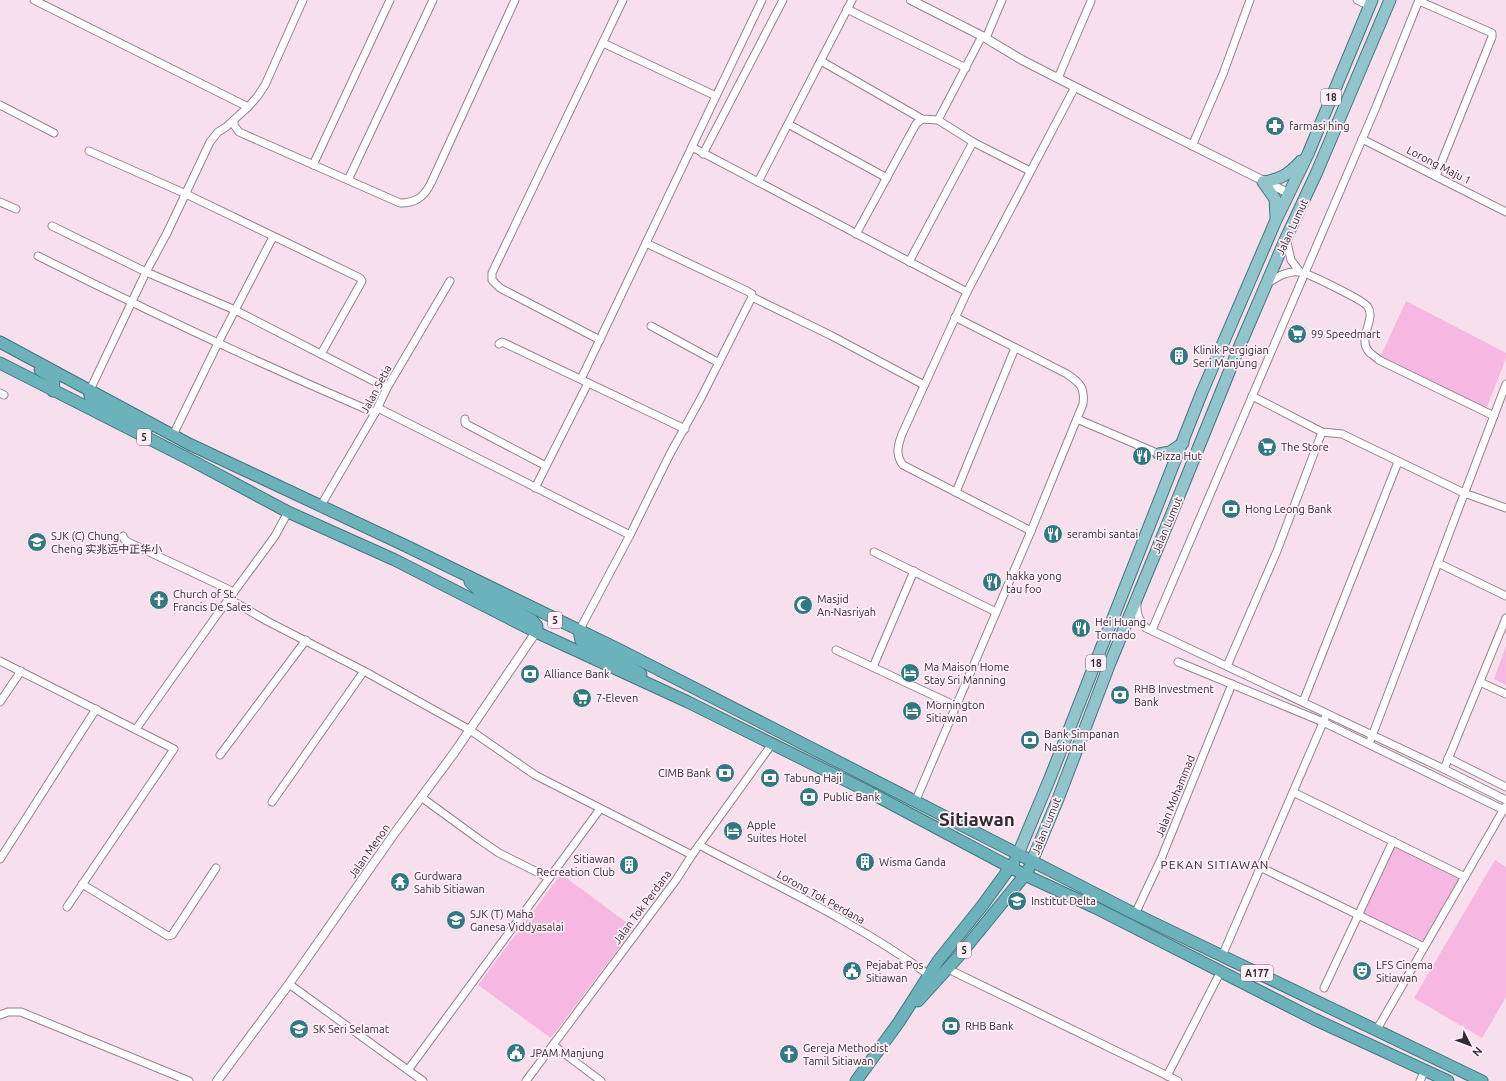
<svg xmlns="http://www.w3.org/2000/svg" width="1506" height="1081" viewBox="0 0 1506 1081" font-family="Ubuntu,'Noto Sans SC',sans-serif">
  <style>
    .green { fill: #f6b7e0 }
    .lines { fill: none; stroke-linecap: round; stroke-linejoin: round }
    .minor-casing { stroke: #97818f; stroke-width: 9 }
    .tertiary-casing { stroke: #97818f; stroke-width: 10 }
    .primary-casing { stroke: #40767f; stroke-width: 13 }
    .trunk-casing { stroke: #40767f; stroke-width: 13 }
    .minor { stroke: #fff; stroke-width: 7 }
    .tertiary { stroke: #fff; stroke-width: 8 }
    .primary { stroke: #91c5cb; stroke-width: 11 }
    .trunk { stroke: #6cb2ba; stroke-width: 11 }
    .labels { text-anchor: middle; dominant-baseline: central; stroke-width: 3.5; stroke-linejoin: round; paint-order: stroke }
    .shield { fill: #feeff8; stroke: #70656c; stroke-width: 1 }
    .shield-label { font-size: 10px; font-weight: bold; fill: #332a30 }
    .poi-label { font-size: 11px; fill: #332a30; stroke: #feeff8; text-anchor: start }
    .street-label { font-size: 11px; fill: #332a30; stroke: #feeff8 }
    .neighbourhood-label { font-size: 12px; letter-spacing: 1px; fill: #332a30; stroke: #feeff8 }
    .town-label { font-size: 19px; font-weight: bold; fill: #332a30; stroke: #feeff8 }
  </style>
  <rect width="100%" height="100%" fill="#f8dfee"/>
  <g class="green">
    <polygon points="1406,301 1506,353 1506,358 1485,412 1379,360"/>
    <polygon points="1506,646 1506,685 1494,679"/>
    <polygon points="1393,841 1465,877 1424,947 1359,915"/>
    <polygon points="1495,860 1506,867 1506,997 1482,1038 1414,998"/>
    <polygon points="561,874 634,928 551,1038 478,985"/>
  </g>
  <g class="lines">
    <g class="minor-casing">
      <g id="minor">
        <polyline points="34,0 248,107"/>
        <polyline points="1357,0 1370,6"/>
        <polyline points="1419,1 1492,33 1492,37 1436,176"/>
        <polyline points="847,9 966,68"/>
        <polyline points="986,38 1002,0"/>
        <polyline points="603,43 716,96"/>
        <polyline points="821,61 922,119 938,120 973,142 1030,171"/>
        <polyline points="1058,78 1091,1"/>
        <polyline points="0,105 54,133"/>
        <path d="M234 120V125L239 132 400 203C416 203 424 197 431 183L515 0"/>
        <polyline points="938,120 982,36"/>
        <polyline points="788,124 887,178"/>
        <polyline points="1362,139 1506,212"/>
        <polyline points="1192,146 1223,74 1250,0"/>
        <polyline points="692,147 967,292"/>
        <polyline points="89,151 186,194 360,278 362,281 321,354"/>
        <polyline points="703,154 783,0"/>
        <polyline points="313,165 390,0"/>
        <polyline points="348,180 433,0"/>
        <polyline points="758,182 852,0"/>
        <polyline points="0,202 16,209"/>
        <polyline points="52,226 146,272 235,310 387,388"/>
        <polyline points="856,234 916,124 922,119"/>
        <polyline points="1286,238 1291,260 1300,272"/>
        <polyline points="646,243 747,291 752,294 752,297 830,335 924,385"/>
        <path d="M38 256C149 312 261 364 375 413"/>
        <polyline points="909,262 973,142"/>
        <path d="M1268 283C1277 277 1288 270 1300 272 1308 273 1365 301 1368 307 1376 320 1357 338 1369 352 1372 355 1376 357 1379 360L1494 416"/>
        <polyline points="651,326 719,363"/>
        <polyline points="600,340 500,288 492,280 492,273 623,0"/>
        <polyline points="499,344 502,342 685,429"/>
        <polyline points="581,379 762,0"/>
        <polyline points="90,390 146,272 167,233 210,142 218,132 226,127 248,107 257,97 265,85 303,0"/>
        <polyline points="0,393 4,395"/>
        <polyline points="1252,396 1322,432 1342,434 1464,493 1506,508"/>
        <polyline points="378,408 630,535"/>
        <polyline points="465,419 465,423 468,425 546,466"/>
        <polyline points="1077,419 1159,454"/>
        <polyline points="173,435 218,343 273,237"/>
        <polyline points="535,488 588,383"/>
        <polyline points="956,492 1015,348"/>
        <polyline points="320,507 375,413 387,388 450,281"/>
        <path d="M1031 531 903 465C895 455 898 445 902 434L967 292 1075 87"/>
        <polyline points="123,536 124,539 128,542 234,592"/>
        <polyline points="874,552 996,612"/>
        <polyline points="1438,563 1506,596"/>
        <polyline points="229,599 267,621 364,671 470,730 535,775 692,855"/>
        <path d="M1137 604C1136 614 1139 621 1146 628L1444 769 1506 800"/>
        <polyline points="1152,630 1376,107 1419,0"/>
        <polyline points="579,631 630,535 670,454 701,398 752,297"/>
        <polyline points="836,650 956,706"/>
        <polyline points="0,661 174,749 67,907"/>
        <polyline points="1178,662 1323,722 1504,810"/>
        <polyline points="1227,666 1277,551 1322,432"/>
        <polyline points="873,667 914,571"/>
        <polyline points="1480,682 1506,694"/>
        <polyline points="0,702 21,671"/>
        <polyline points="1303,702 1398,462"/>
        <polyline points="136,729 214,619 275,536 288,512"/>
        <polyline points="1369,744 1506,384"/>
        <polyline points="220,755 306,640"/>
        <polyline points="1448,758 1506,787"/>
        <polyline points="1444,769 1506,618"/>
        <polyline points="1293,792 1465,877"/>
        <polyline points="421,797 480,840 499,853 549,878"/>
        <polyline points="272,802 364,671"/>
        <path d="M915 802 1031 531 1083 404C1085 387 1080 383 1067 374L955 317"/>
        <path d="M699 845C777 886 858 923 929 975"/>
        <polyline points="0,859 96,709"/>
        <polyline points="1260,867 1424,947"/>
        <polyline points="82,884 168,936 172,935 216,868"/>
        <polyline points="1135,914 1161,859 1232,684"/>
        <polyline points="1222,956 1325,718"/>
        <polyline points="948,969 1178,1081"/>
        <polyline points="289,984 423,1081"/>
        <polyline points="1324,988 1393,841"/>
        <polyline points="0,1015 8,1012 21,1012 189,1081"/>
        <polyline points="1376,1031 1505,807"/>
        <polyline points="553,1045 601,1081"/>
        <polyline points="408,1070 600,809"/>
        <polyline points="1167,1076 1221,971"/>
        <polyline points="526,1081 676,880 692,855 772,744"/>
        <polyline points="1420,1081 1425,1070"/>
      </g>
    </g>
    <g class="tertiary-casing">
      <g id="tertiary">
        <polyline points="911,0 982,36 1022,60 1075,87 1288,193"/>
        <polyline points="217,1081 289,984 394,834 454,753 536,632"/>
      </g>
    </g>
    <g class="primary-casing">
      <g id="primary">
        <path d="M1276 217 1275 199 1263 182C1281 179 1288 175 1301 161"/>
        <polyline points="1159,454 1170,452 1183,443"/>
        <polyline points="1018,854 1050,778 1202,392 1276,220 1308,154 1372,0"/>
        <polyline points="1032,861 1058,799 1110,663 1170,518 1238,350 1286,238 1316,174 1390,0"/>
      </g>
    </g>
    <g class="trunk-casing">
      <g id="trunk">
        <polyline points="0,342 189,444 404,545 620,650 1135,914 1482,1081"/>
        <polyline points="0,363 189,459 288,512 395,560 536,632 688,702 869,792 1025,875 1096,908 1314,1019 1448,1081"/>
        <polyline points="40,370 50,376 54,380 53,391"/>
        <path d="M90 390C89 396 90 399 95 404L147 429"/>
        <polyline points="470,582 480,592 532,620 537,626 536,632"/>
        <polyline points="579,631 581,641 586,645 625,664 641,674"/>
        <polyline points="918,1001 958,957 1025,875 1029,868"/>
        <polyline points="856,1081 899,1022 938,961 982,906 1014,862"/>
      </g>
    </g>
    <use href="#minor" class="minor"/>
    <use href="#tertiary" class="tertiary"/>
    <use href="#primary" class="primary"/>
    <use href="#trunk" class="trunk"/>
  </g>
  <defs>
    <g id="pharmacy-disc" transform="scale(1)"><circle r="9.5" fill="#317981" stroke="#feeff8"/><path d="M-2-6h4v4h4v4h-4v4h-4v-4h-4v-4h4Z" fill="#fff"/></g>
    <g id="supermarket-disc" transform="scale(1)"><circle r="9.5" fill="#317981" stroke="#feeff8"/><path d="M-6-5.5h2.5l.6 2H6L4.5 2H-2.5L-4.4-4H-6ZM-1.5 3.2a1.3 1.3 0 1 0 .1 0ZM3 3.2a1.3 1.3 0 1 0 .1 0Z" fill="#fff"/></g>
    <g id="building-disc" transform="scale(1)"><circle r="9.5" fill="#317981" stroke="#feeff8"/><path d="M-4-6H4V6H1V3H-1V6H-4ZM-2.5-4.3h1.7v1.8h-1.7ZM.8-4.3h1.7v1.8H.8ZM-2.5-1h1.7V.8h-1.7ZM.8-1h1.7V.8H.8Z" fill="#fff"/></g>
    <g id="restaurant-disc" transform="scale(1)"><circle r="9.5" fill="#317981" stroke="#feeff8"/><path d="M-5-6h1v4h1v-4h1v4h1v-4h1v5L-1.5 .5V6h-2V.5L-5-1ZM5-6V6H3V1.5H1.5Q1.5-4 5-6Z" fill="#fff"/></g>
    <g id="bank-disc" transform="scale(1)"><circle r="9.5" fill="#317981" stroke="#feeff8"/><path d="M-6-4H6V4H-6ZM0-2.3a2.3 2.3 0 1 0 0 4.6a2.3 2.3 0 1 0 0-4.6Z" fill="#fff"/></g>
    <g id="school-disc" transform="scale(1)"><circle r="9.5" fill="#317981" stroke="#feeff8"/><path d="M0-5L7-2L0 1L-7-2ZM-4 1L0 2.5L4 1V4Q0 6-4 4Z" fill="#fff"/></g>
    <g id="church-disc" transform="scale(1)"><circle r="9.5" fill="#317981" stroke="#feeff8"/><path d="M-1.2-6h2.4v3.5h3.3v2.4h-3.3V6h-2.4V-.1h-3.3v-2.4h3.3Z" fill="#fff"/></g>
    <g id="mosque-disc" transform="scale(1)"><circle r="9.5" fill="#317981" stroke="#feeff8"/><path d="M3.5-4.9A6 6 0 1 0 3.5 4.9A5 5 0 1 1 3.5-4.9Z" fill="#fff"/></g>
    <g id="hotel-disc" transform="scale(1)"><circle r="9.5" fill="#317981" stroke="#feeff8"/><path d="M-6-4.5h1.5V1H6V5H4.5V3h-9V5H-6ZM-4 0a1.8 1.8 0 1 1 3.6 0ZM.5 0V-2.5h3Q6-2.5 6 0Z" fill="#fff"/></g>
    <g id="temple-disc" transform="scale(1)"><circle r="9.5" fill="#317981" stroke="#feeff8"/><path d="M0-6L5-2H3V0L6.5 2.5H4V6H1.5V3h-3V6H-4V2.5H-6.5L-3 0V-2H-5Z" fill="#fff"/></g>
    <g id="university-disc" transform="scale(1)"><circle r="9.5" fill="#317981" stroke="#feeff8"/><path d="M0-5L7-2L0 1L-7-2ZM-4 1L0 2.5L4 1V4Q0 6-4 4Z" fill="#fff"/></g>
    <g id="civic-disc" transform="scale(1)"><circle r="9.5" fill="#317981" stroke="#feeff8"/><path d="M-.6-6.5H3V-4.5H.6V-3L4-1V1h2V6H-6V1h2V-1L-.6-3ZM-1.2 2.5V6h2.4V2.5Z" fill="#fff"/></g>
    <g id="theatre-disc" transform="scale(1)"><circle r="9.5" fill="#317981" stroke="#feeff8"/><path d="M-5-5.5Q0-4 5-5.5V0Q5 5 0 6Q-5 5-5 0ZM-3.3-2.5H-1v1.5H-3.3ZM1-2.5H3.3v1.5H1ZM-2.8 1Q0 5.5 2.8 1Z" fill="#fff"/></g>
  </defs>
  <g fill-rule="evenodd">
    <use href="#pharmacy-disc" x="1275" y="126"/>
    <use href="#supermarket-disc" x="1297" y="334"/>
    <use href="#building-disc" x="1179" y="356"/>
    <use href="#supermarket-disc" x="1267" y="447"/>
    <use href="#restaurant-disc" x="1142" y="456"/>
    <use href="#bank-disc" x="1231" y="509"/>
    <use href="#restaurant-disc" x="1053" y="534"/>
    <use href="#school-disc" x="37" y="542"/>
    <use href="#restaurant-disc" x="992" y="582"/>
    <use href="#church-disc" x="159" y="600"/>
    <use href="#mosque-disc" x="803" y="605"/>
    <use href="#restaurant-disc" x="1081" y="628"/>
    <use href="#hotel-disc" x="910" y="673"/>
    <use href="#bank-disc" x="530" y="674"/>
    <use href="#bank-disc" x="1120" y="695"/>
    <use href="#supermarket-disc" x="582" y="698"/>
    <use href="#hotel-disc" x="912" y="711"/>
    <use href="#bank-disc" x="1030" y="740"/>
    <use href="#bank-disc" x="725" y="773"/>
    <use href="#bank-disc" x="770" y="778"/>
    <use href="#bank-disc" x="809" y="797"/>
    <use href="#hotel-disc" x="733" y="831"/>
    <use href="#building-disc" x="865" y="862"/>
    <use href="#building-disc" x="629" y="865"/>
    <use href="#temple-disc" x="400" y="882"/>
    <use href="#university-disc" x="1017" y="901"/>
    <use href="#school-disc" x="456" y="920"/>
    <use href="#civic-disc" x="852" y="971"/>
    <use href="#theatre-disc" x="1362" y="971"/>
    <use href="#bank-disc" x="951" y="1026"/>
    <use href="#school-disc" x="299" y="1029"/>
    <use href="#civic-disc" x="516" y="1053"/>
    <use href="#church-disc" x="789" y="1054"/>
  </g>
  <g class="labels">
    <g class="shield">
      <rect x="1321" y="89" width="20" height="16" rx="3"/>
      <rect x="137" y="429" width="14" height="16" rx="3"/>
      <rect x="548" y="612" width="14" height="16" rx="3"/>
      <rect x="1086" y="655" width="20" height="16" rx="3"/>
      <rect x="957" y="942" width="14" height="16" rx="3"/>
      <rect x="1241" y="965" width="32" height="16" rx="3"/>
    </g>
    <g class="shield-label">
      <text x="1331" y="97">18</text>
      <text x="144" y="437">5</text>
      <text x="555" y="620">5</text>
      <text x="1096" y="663">18</text>
      <text x="964" y="950">5</text>
      <text x="1257" y="973">A177</text>
    </g>
    <g class="poi-label">
      <text x="1289" y="126">farmasi hing</text>
      <text x="1311" y="334">99 Speedmart</text>
      <text x="1193" y="350">Klinik Pergigian<tspan x="1193" dy="13">Seri Manjung</tspan></text>
      <text x="1281" y="447">The Store</text>
      <text x="1156" y="456">Pizza Hut</text>
      <text x="1245" y="509">Hong Leong Bank</text>
      <text x="1067" y="534">serambi santai</text>
      <text x="51" y="536">SJK (C) Chung<tspan x="51" dy="13">Cheng 实兆远中正华小</tspan></text>
      <text x="1006" y="576">hakka yong<tspan x="1006" dy="13">tau foo</tspan></text>
      <text x="173" y="594">Church of St.<tspan x="173" dy="13">Francis De Sales</tspan></text>
      <text x="817" y="599">Masjid<tspan x="817" dy="13">An-Nasriyah</tspan></text>
      <text x="1095" y="622">Hei Huang<tspan x="1095" dy="13">Tornado</tspan></text>
      <text x="924" y="667">Ma Maison Home<tspan x="924" dy="13">Stay Sri Manning</tspan></text>
      <text x="544" y="674">Alliance Bank</text>
      <text x="1134" y="689">RHB Investment<tspan x="1134" dy="13">Bank</tspan></text>
      <text x="596" y="698">7-Eleven</text>
      <text x="926" y="705">Mornington<tspan x="926" dy="13">Sitiawan</tspan></text>
      <text x="1044" y="734">Bank Simpanan<tspan x="1044" dy="13">Nasional</tspan></text>
      <text x="711" y="773" text-anchor="end">CIMB Bank</text>
      <text x="784" y="778">Tabung Haji</text>
      <text x="823" y="797">Public Bank</text>
      <text x="747" y="825">Apple<tspan x="747" dy="13">Suites Hotel</tspan></text>
      <text x="615" y="859" text-anchor="end">Sitiawan<tspan x="615" dy="13">Recreation Club</tspan></text>
      <text x="879" y="862">Wisma Ganda</text>
      <text x="414" y="876">Gurdwara<tspan x="414" dy="13">Sahib Sitiawan</tspan></text>
      <text x="1031" y="901">Institut Delta</text>
      <text x="470" y="914">SJK (T) Maha<tspan x="470" dy="13">Ganesa Viddyasalai</tspan></text>
      <text x="866" y="965">Pejabat Pos<tspan x="866" dy="13">Sitiawan</tspan></text>
      <text x="1376" y="965">LFS Cinema<tspan x="1376" dy="13">Sitiawan</tspan></text>
      <text x="965" y="1026">RHB Bank</text>
      <text x="313" y="1029">SK Seri Selamat</text>
      <text x="803" y="1048">Gereja Methodist<tspan x="803" dy="13">Tamil Sitiawan</tspan></text>
      <text x="530" y="1053">JPAM Manjung</text>
    </g>
    <g class="street-label">
      <text transform="translate(1439 165) rotate(27)">Lorong Maju 1</text>
      <text transform="translate(1292 227) rotate(-65)">Jalan Lumut</text>
      <text transform="translate(376 389) rotate(-62)">Jalan Setia</text>
      <text transform="translate(1167 525) rotate(-67)">Jalan Lumut</text>
      <text transform="translate(1175 796) rotate(-68)">Jalan Mohammad</text>
      <text transform="translate(1046 826) rotate(-68)">Jalan Lumut</text>
      <text transform="translate(369 851) rotate(-55)">Jalan Menon</text>
      <text transform="translate(821 897) rotate(29)">Lorong Tok Perdana</text>
      <text transform="translate(642 907) rotate(-53)">Jalan Tok Perdana</text>
    </g>
    <g class="neighbourhood-label">
      <text x="1215" y="864">PEKAN SITIAWAN</text>
    </g>
    <g class="town-label">
      <text x="977" y="819">Sitiawan</text>
    </g>
  </g>
  <g transform="translate(1470 1045) rotate(132)" stroke="#feeff8" stroke-width="3" paint-order="stroke">
  <path d="M0-3L7 15L0 10L-7 15Z" fill="#332a30"/>
  <text y="-6" font-size="11" font-weight="bold" text-anchor="middle" fill="#332a30">N</text>
  </g>
</svg>
